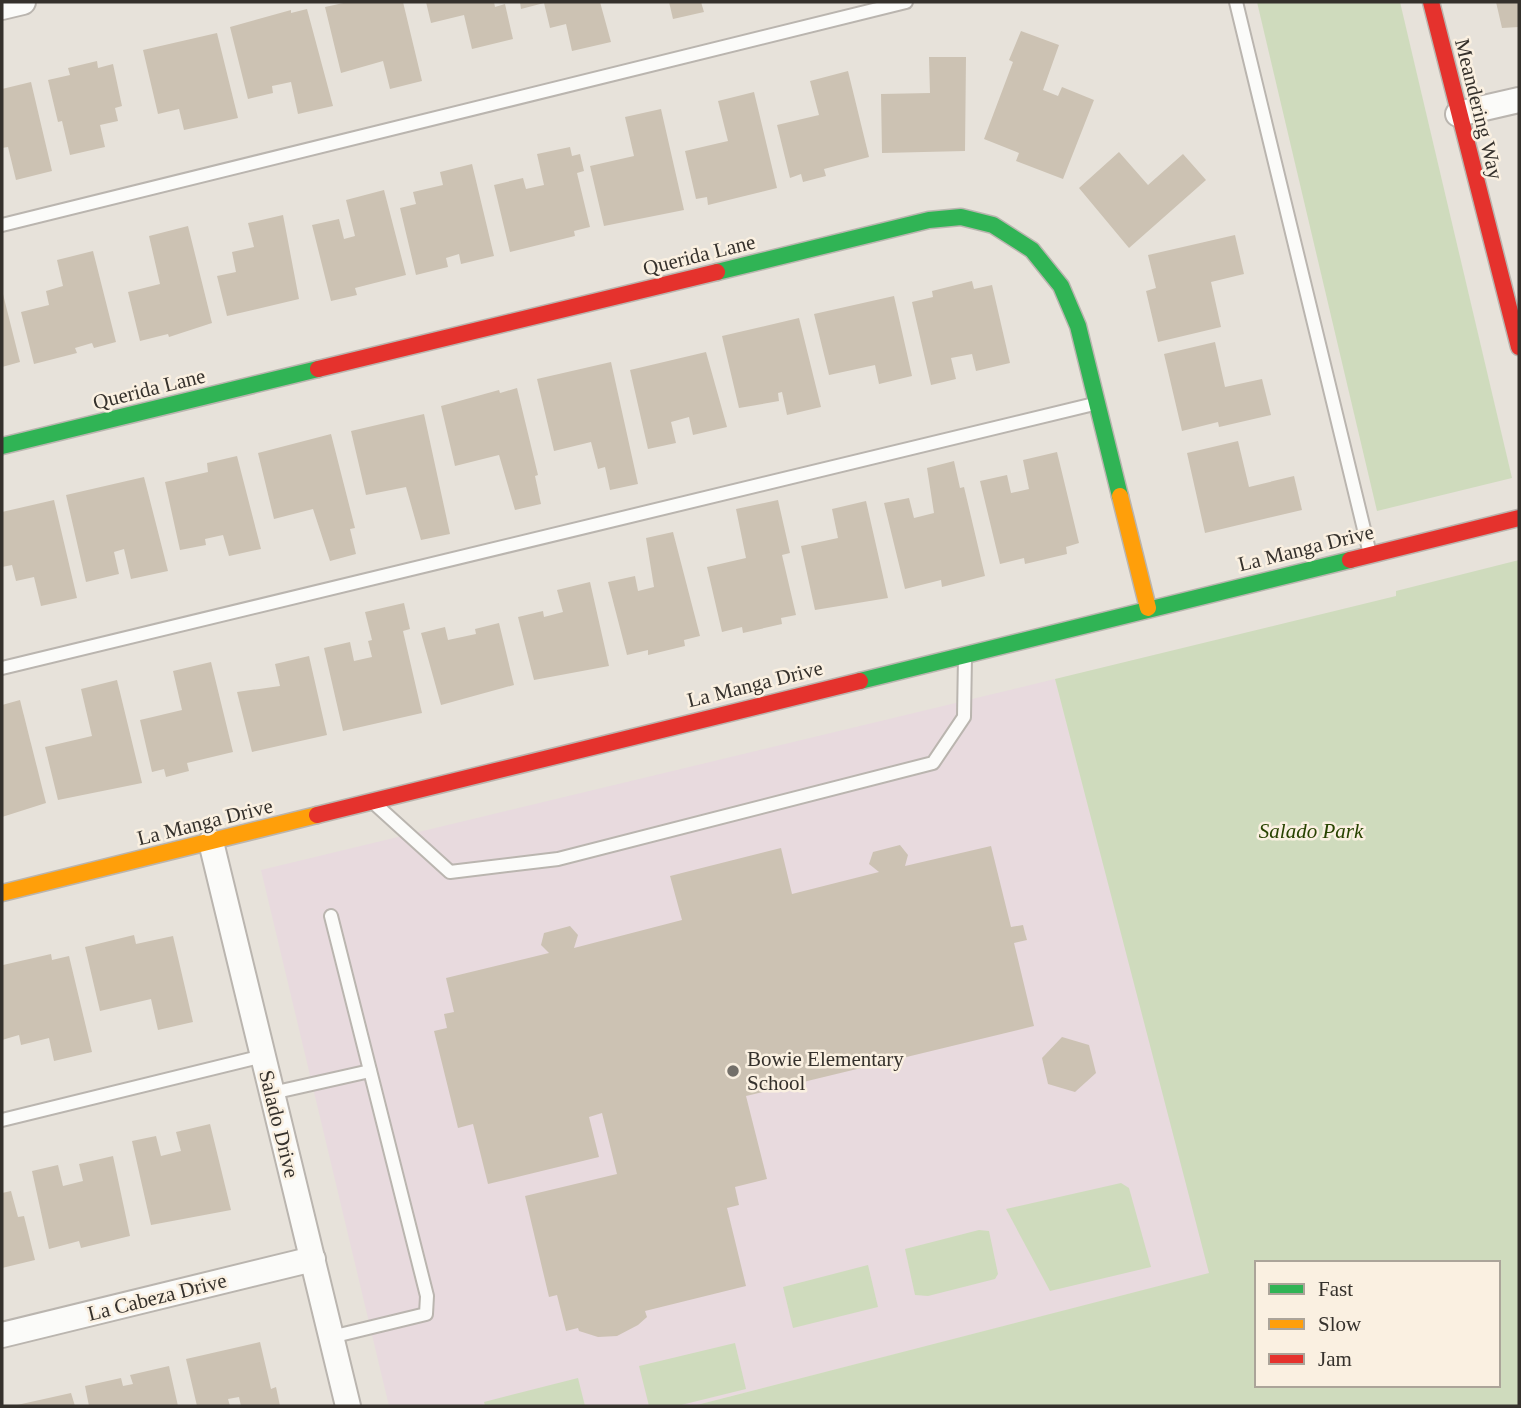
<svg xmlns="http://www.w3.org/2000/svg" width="1521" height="1408" viewBox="0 0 1521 1408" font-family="'Times New Roman',serif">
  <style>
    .education { fill: #e8dade }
    .green { fill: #cfdbbd; fill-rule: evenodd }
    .building { fill: #ccc2b3 }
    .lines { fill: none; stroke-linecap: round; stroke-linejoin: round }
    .lane-casing { stroke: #bab5af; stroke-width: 16 }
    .street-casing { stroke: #bab5af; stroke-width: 28 }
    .fast-casing { stroke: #bab5af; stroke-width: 19 }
    .slow-casing { stroke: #bab5af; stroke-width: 19 }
    .jam-casing { stroke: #bab5af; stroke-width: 19 }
    .lane { stroke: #fbfbf9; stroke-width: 12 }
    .street { stroke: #fbfbf9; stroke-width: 24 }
    .fast { stroke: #30b455; stroke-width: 16 }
    .slow { stroke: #ff9f0a; stroke-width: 16 }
    .jam { stroke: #e5322d; stroke-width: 16 }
    .poi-dot { fill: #736f69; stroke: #faf0e1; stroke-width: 2.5 }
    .labels { text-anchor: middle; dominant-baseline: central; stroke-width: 5; stroke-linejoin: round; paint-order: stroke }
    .street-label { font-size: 21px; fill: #35312c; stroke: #faf0e1 }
    .park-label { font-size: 21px; font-style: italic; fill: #284300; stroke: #faf0e1 }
    .poi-label { font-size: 21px; fill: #35312c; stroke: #faf0e1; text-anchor: start }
  </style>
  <rect width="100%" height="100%" fill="#e7e2da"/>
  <polygon class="education" points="1055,679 1210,1273 693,1406 389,1406 261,870"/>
  <g class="green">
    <polygon points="1257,2 1400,2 1512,478 1377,511"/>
    <path d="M1519 560V1406H693L1209 1273 1055 679 1396 596V591ZM1257 1263H1498V1385H1257Z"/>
    <polygon points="1121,1183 1129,1188 1151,1267 1050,1291 1006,1209"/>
    <polygon points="979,1230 989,1231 998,1274 995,1279 928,1296 915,1295 905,1249"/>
    <polygon points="868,1265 878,1307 793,1328 783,1287"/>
    <polygon points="735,1343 746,1389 677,1406 649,1406 639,1366"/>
    <polygon points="578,1378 585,1406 485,1406 484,1402"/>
  </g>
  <g class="building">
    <polygon points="348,2 403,2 422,81 390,89 383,61 341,73 325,7"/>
    <polygon points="426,2 494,2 495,7 505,4 513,39 472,49 464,15 431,23"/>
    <polygon points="520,2 600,2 611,42 572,51 566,24 550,28 544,3 521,9"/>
    <polygon points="669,2 701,2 704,12 673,19"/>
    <polygon points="1496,2 1519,2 1519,27 1502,28"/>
    <polygon points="307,9 333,106 298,114 291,82 272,86 273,93 248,99 230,27 291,10 291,13"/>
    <polygon points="1021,31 1059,45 1043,90 1058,96 1062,87 1094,100 1063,179 1016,161 1019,153 984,139 1013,62 1009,60"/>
    <polygon points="217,33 238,118 184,130 179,109 158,114 143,50"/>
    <polygon points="929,57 966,57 965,151 882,153 881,94 930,93"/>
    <polygon points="97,61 98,68 113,64 122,106 115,108 118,121 100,125 105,147 70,155 62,121 58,122 48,80 70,75 68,68"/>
    <polygon points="848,71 869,157 824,169 826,176 803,182 801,174 790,178 777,125 819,115 810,81"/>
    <polygon points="31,82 52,171 16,180 8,147 2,148 2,89"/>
    <polygon points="754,92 777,188 708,205 707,197 696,199 685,151 728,141 718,101"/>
    <polygon points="661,109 684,210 604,226 590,166 634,156 625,117"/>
    <polygon points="570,147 572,156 580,154 584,171 577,173 590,227 574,231 575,236 510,252 494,185 523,178 526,189 544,185 537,154"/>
    <polygon points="1119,152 1148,185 1183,154 1206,180 1129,248 1079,188"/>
    <polygon points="472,164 494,256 461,264 459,254 446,258 448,267 416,275 400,208 416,204 413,192 443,185 440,172"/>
    <polygon points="384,190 406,275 355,288 357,295 331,301 312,225 339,219 344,239 355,236 346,200"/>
    <polygon points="283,215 299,299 227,316 217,276 236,272 232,252 254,247 248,223"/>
    <polygon points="188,226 212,323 169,337 168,334 140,341 128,292 160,284 149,236"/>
    <polygon points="1235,235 1244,274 1211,282 1221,327 1158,342 1146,291 1156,288 1148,255"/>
    <polygon points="93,251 116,342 94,348 92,343 75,348 77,353 34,364 21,312 49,305 46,291 63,286 57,260"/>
    <polygon points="972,281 974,289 992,285 1010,363 976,371 972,354 951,358 956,379 931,385 912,302 933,297 932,291"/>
    <polygon points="3,294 20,362 2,367 2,295"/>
    <polygon points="894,296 912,376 879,384 875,365 829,375 814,314"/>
    <polygon points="799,318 821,407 787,415 782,392 778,393 779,401 739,408 722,336"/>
    <polygon points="1215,342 1225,387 1262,379 1271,415 1219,427 1218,422 1182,431 1164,354"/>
    <polygon points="706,352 727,427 693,435 689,417 671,422 676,443 648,449 630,370"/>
    <polygon points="611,362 638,484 610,490 605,467 598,469 591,442 554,451 537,379"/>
    <polygon points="517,388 538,475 535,476 541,504 515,510 499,455 455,466 441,406 499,390 500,393"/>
    <polygon points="424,414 450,534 421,540 406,487 366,495 351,431"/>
    <polygon points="331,434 355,528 350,529 356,554 330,561 313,509 274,519 258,453"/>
    <polygon points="1238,441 1249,487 1294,476 1302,510 1205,533 1187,453"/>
    <polygon points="1057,452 1079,543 1066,547 1067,554 1025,564 1024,558 1000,564 980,481 1007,475 1011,493 1029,489 1023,460"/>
    <polygon points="237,456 261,549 229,556 223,535 205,539 206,545 180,550 165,482 208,472 207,463"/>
    <polygon points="954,461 960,488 964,487 985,576 942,587 941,580 905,589 884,503 909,498 914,518 934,513 927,468"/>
    <polygon points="144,477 168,571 131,579 124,549 114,552 119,574 86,582 66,495"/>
    <polygon points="54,500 77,598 41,606 34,577 16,581 12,565 2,567 2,512"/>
    <polygon points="778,500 790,553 782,555 796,615 781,618 782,624 743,633 742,627 722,632 707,567 746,558 736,509"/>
    <polygon points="866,501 888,598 815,610 801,546 838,538 832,509"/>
    <polygon points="673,532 700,636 684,640 685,646 648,655 648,650 627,655 608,582 635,576 638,591 654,587 646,538"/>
    <polygon points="590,582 609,666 534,680 518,617 543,611 544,617 563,612 557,590"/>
    <polygon points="404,603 410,629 403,631 422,713 343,731 324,648 350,642 354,661 372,657 368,641 372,640 365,612"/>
    <polygon points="499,623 514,685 441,705 421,633 445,627 448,640 476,634 475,629"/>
    <polygon points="309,656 327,735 252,752 237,692 280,686 275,664"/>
    <polygon points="211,662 233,752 187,763 189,771 166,777 164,769 152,772 140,720 182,710 173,671"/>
    <polygon points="117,680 142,783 58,800 45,747 92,736 81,689"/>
    <polygon points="20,700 46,803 2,817 2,705"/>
    <polygon points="900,845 908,855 905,866 991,846 1011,927 1023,925 1025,933 1027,940 1014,943 1034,1026 746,1096 767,1179 735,1187 739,1205 727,1208 746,1286 645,1311 647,1317 638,1325 617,1336 598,1337 579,1331 578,1328 566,1331 557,1295 549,1297 525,1196 617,1174 602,1113 589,1117 599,1157 488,1184 473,1124 458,1128 434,1031 447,1028 444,1014 454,1012 446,978 549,953 541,945 544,933 570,926 578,935 574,948 682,920 670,876 781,848 792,894 879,872 869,864 873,852"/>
    <polygon points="134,935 136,944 173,936 193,1022 158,1030 151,999 100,1011 85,947"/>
    <polygon points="51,954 52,960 69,956 92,1052 54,1061 49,1038 21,1045 19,1035 2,1040 3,965"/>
    <polygon points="1062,1037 1089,1045 1096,1073 1075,1092 1048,1084 1042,1058"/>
    <polygon points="210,1124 231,1210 151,1225 132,1141 156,1136 161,1156 181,1151 176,1132"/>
    <polygon points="113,1156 130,1236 81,1248 79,1241 49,1249 32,1171 58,1165 63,1186 83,1181 79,1164"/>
    <polygon points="11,1191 18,1217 24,1216 35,1260 2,1268 2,1193"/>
    <polygon points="260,1342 271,1389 276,1387 280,1406 241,1406 239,1397 228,1399 230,1406 197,1406 186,1359"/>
    <polygon points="169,1366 178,1406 89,1406 85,1386 121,1378 123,1386 133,1384 130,1375"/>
    <polygon points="71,1393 75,1406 17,1406 17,1405"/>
  </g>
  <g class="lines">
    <g class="lane-casing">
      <g id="lane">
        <polyline points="1236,2 1370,554"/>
        <polyline points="2,225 906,2"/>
        <polyline points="2,668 1094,404"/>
        <polyline points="375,804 450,872 558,859 933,763 964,717 965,656"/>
        <polyline points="272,1093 370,1071"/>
        <polyline points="2,1120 263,1056"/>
        <polyline points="331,1337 426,1314 427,1296 331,916"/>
      </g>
    </g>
    <g class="street-casing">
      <g id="street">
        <polyline points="2,7 23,2"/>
        <polyline points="1458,114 1519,100"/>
        <polyline points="211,842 348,1406"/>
        <polyline points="2,1335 313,1259"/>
      </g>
    </g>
    <g class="fast-casing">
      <g id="fast">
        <polyline points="717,272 929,220 961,217 993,225 1032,250 1061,286 1078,326 1120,496"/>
        <polyline points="2,446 318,369"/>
        <polyline points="860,681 1350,560"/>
      </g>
    </g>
    <g class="slow-casing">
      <g id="slow">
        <polyline points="1120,496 1148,608"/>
        <polyline points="2,893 317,815"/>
      </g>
    </g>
    <g class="jam-casing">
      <g id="jam">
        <polyline points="1431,2 1519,347"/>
        <polyline points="318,369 717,272"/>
        <polyline points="1350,560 1519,518"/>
        <polyline points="317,815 860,681"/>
      </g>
    </g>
    <use href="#lane" class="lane"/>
    <use href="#street" class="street"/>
    <use href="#fast" class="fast"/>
    <use href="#slow" class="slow"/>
    <use href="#jam" class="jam"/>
  </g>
  <circle class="poi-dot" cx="733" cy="1071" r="7"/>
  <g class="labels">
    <g class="street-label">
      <text transform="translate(1479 109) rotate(76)">Meandering Way</text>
      <text transform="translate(699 255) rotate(-14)">Querida Lane</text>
      <text transform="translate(149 389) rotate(-14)">Querida Lane</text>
      <text transform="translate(1306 548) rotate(-14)">La Manga Drive</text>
      <text transform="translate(755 684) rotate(-14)">La Manga Drive</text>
      <text transform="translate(205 822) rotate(-14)">La Manga Drive</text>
      <text transform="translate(279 1124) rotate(76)">Salado Drive</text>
      <text transform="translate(157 1297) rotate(-14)">La Cabeza Drive</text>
    </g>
    <g class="park-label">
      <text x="1311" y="831">Salado Park</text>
    </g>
    <g class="poi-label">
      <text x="747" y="1059">Bowie Elementary<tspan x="747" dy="24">School</tspan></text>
    </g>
  </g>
  <rect width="1521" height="1408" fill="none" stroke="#35312c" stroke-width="7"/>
  <rect x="1255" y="1261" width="245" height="126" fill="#faf0e1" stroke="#aba499" stroke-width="2"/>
  <rect x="1269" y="1284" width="35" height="10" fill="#30b455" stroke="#aba499" stroke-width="2"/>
  <text x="1318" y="1296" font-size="21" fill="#35312c">Fast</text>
  <rect x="1269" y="1319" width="35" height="10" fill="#ff9f0a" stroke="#aba499" stroke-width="2"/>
  <text x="1318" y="1331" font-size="21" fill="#35312c">Slow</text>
  <rect x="1269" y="1354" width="35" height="10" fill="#e5322d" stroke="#aba499" stroke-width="2"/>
  <text x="1318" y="1366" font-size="21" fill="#35312c">Jam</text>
</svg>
